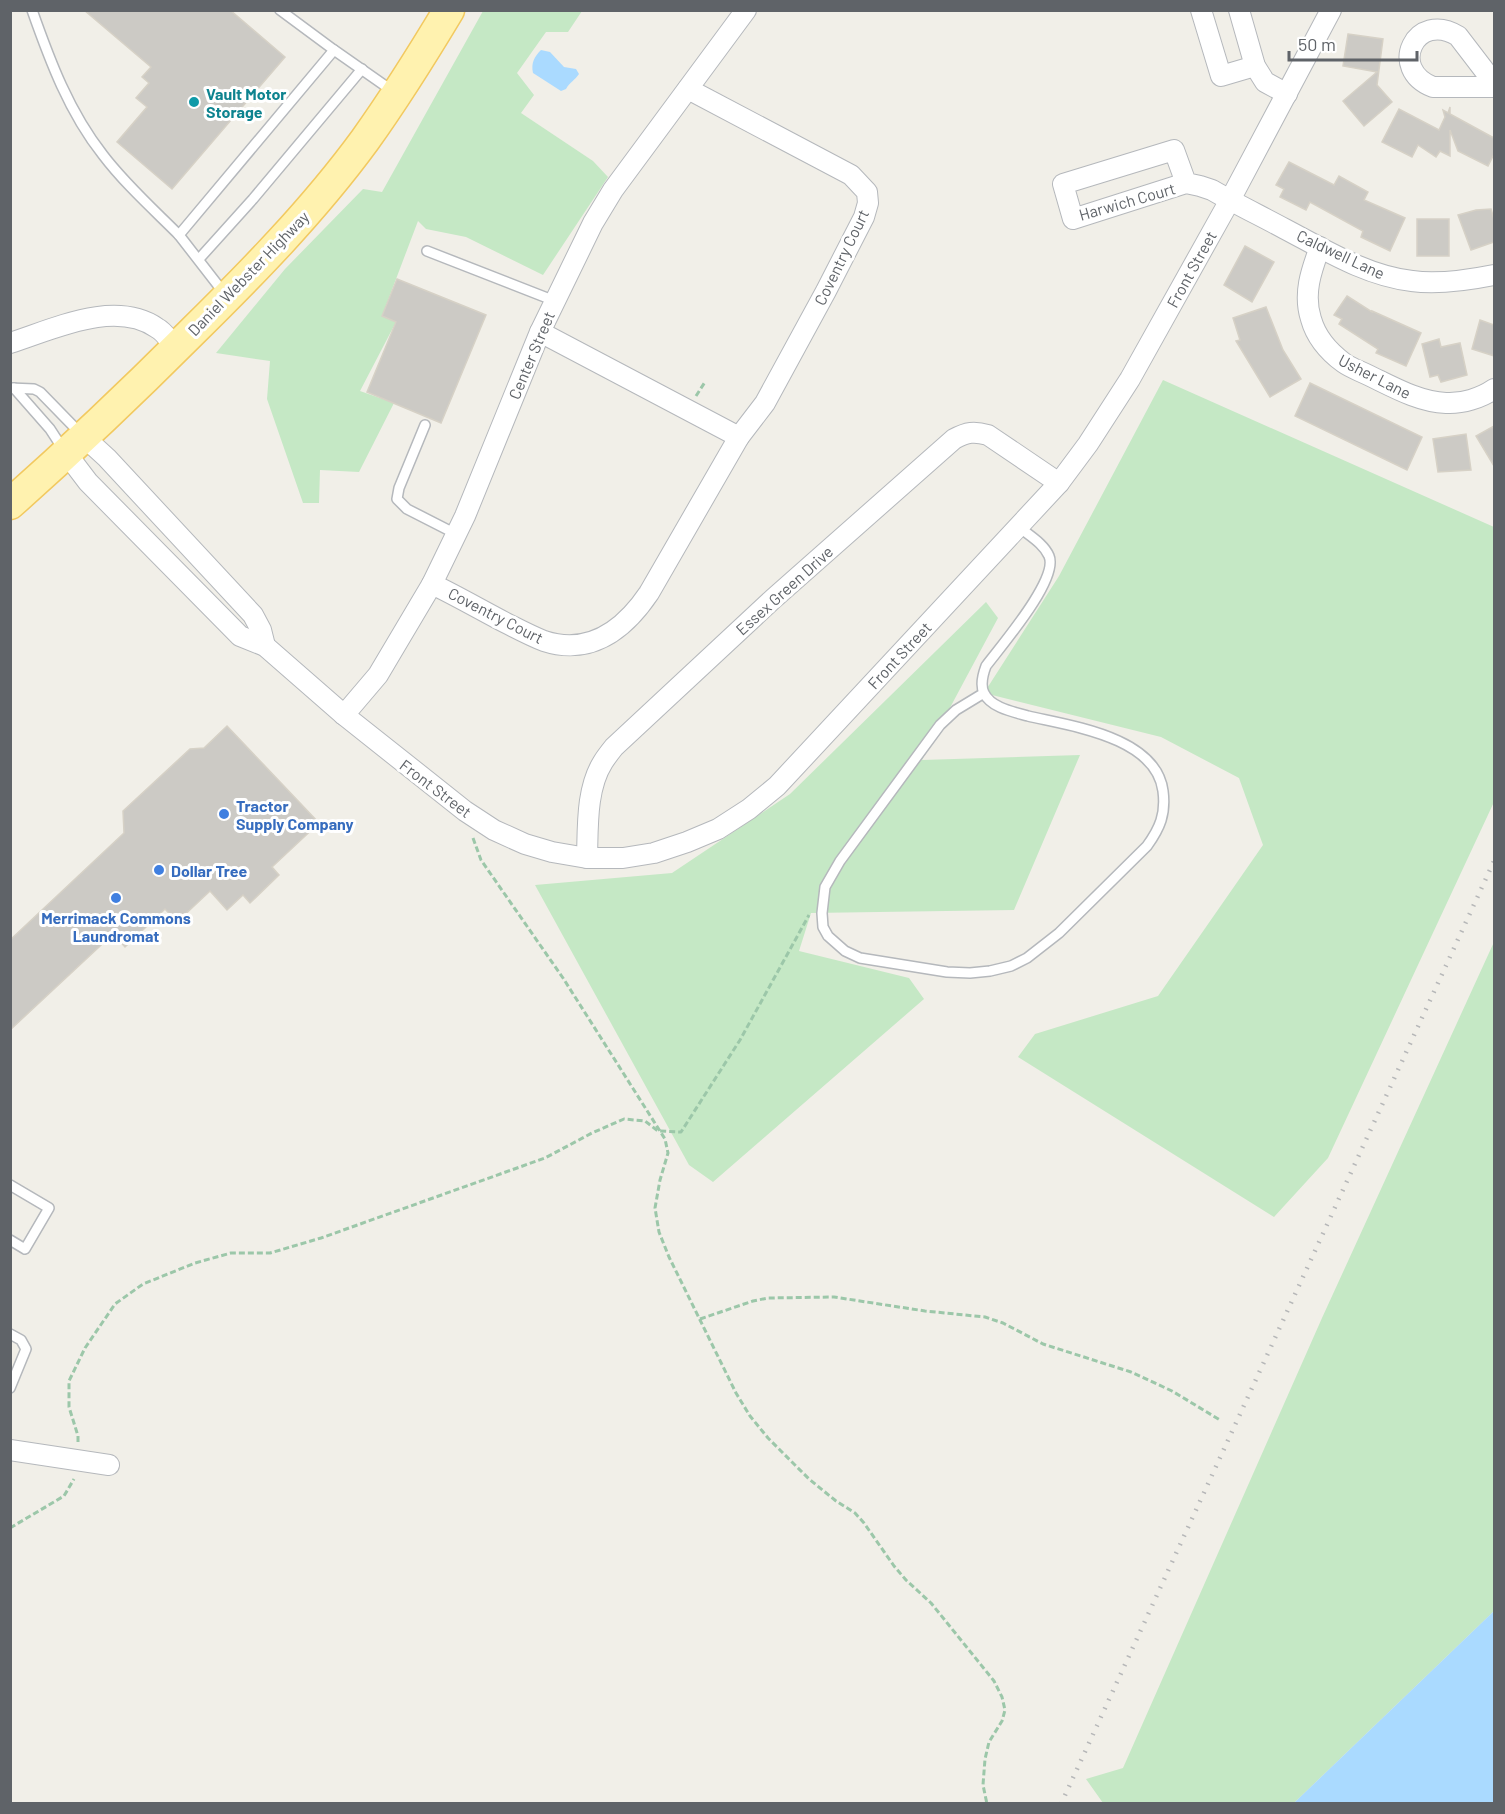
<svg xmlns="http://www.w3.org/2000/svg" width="1505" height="1814" viewBox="0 0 1505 1814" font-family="Barlow,sans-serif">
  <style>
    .green { fill: #c5e8c5 }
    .water { fill: #aadaff }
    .building { fill: #cccac5; stroke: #d6d1c6; stroke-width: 1.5 }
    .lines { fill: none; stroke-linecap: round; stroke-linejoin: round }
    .service-casing { stroke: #b5b8bc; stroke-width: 12 }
    .minor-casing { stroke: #b5b8bc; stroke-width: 22 }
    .primary-casing { stroke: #f2c960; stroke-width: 33 }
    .path { stroke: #9cc7a9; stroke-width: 3; stroke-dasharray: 6 3; stroke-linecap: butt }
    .service { stroke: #fff; stroke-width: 9 }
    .minor { stroke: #fff; stroke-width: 20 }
    .primary { stroke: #fff2af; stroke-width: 30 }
    .rail { stroke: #b6b7b8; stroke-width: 4.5; stroke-dasharray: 1.5 8; stroke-linecap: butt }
    .culture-dot { fill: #0f9aa8; stroke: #fff; stroke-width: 2 }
    .shop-dot { fill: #3f7fe0; stroke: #fff; stroke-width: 2 }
    .labels { text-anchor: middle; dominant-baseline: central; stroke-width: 6; stroke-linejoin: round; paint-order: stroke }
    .culture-label { font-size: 16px; font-weight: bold; fill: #0d838f; stroke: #fff; text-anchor: start }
    .street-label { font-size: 16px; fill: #5f6368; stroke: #fff }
    .shop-label { font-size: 16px; font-weight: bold; fill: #366cbe; stroke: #fff; text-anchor: start }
  </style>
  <rect width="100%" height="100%" fill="#f1efe8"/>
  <g class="green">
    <polygon points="483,11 582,11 568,32 546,32 517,73 534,95 521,113 593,161 608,177 543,275 466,237 426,229 418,221 382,316 396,322 360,391 394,403 359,472 320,470 319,503 303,503 267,399 270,361 216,353 285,269 363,189 382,192"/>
    <polygon points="1163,380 1494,527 1494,802 1328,1158 1274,1217 1018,1057 1035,1034 1158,996 1263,845 1239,778 1161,737 984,693 1059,576"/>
    <polygon points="986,602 998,618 922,760 1080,755 1014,910 811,913 799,951 909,978 924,999 713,1182 689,1165 535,885 672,873 790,794"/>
    <polygon points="1494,942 1494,1611 1294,1803 1103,1803 1086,1779 1123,1768 1322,1318"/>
  </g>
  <g class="water">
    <path d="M541 50 550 52 564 67 576 69 579 74C575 80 570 82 566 89L561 91 533 73C531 63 534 57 541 50Z"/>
    <polygon points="1494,1611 1494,1803 1294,1803"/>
  </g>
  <g class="building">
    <polygon points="84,10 230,10 285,57 172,189 117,142 147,107 136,98 149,83 142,77 151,67"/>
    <polygon points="1348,34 1383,39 1377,85 1392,102 1364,126 1343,101 1377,72 1343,66"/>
    <polygon points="1450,107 1450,114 1494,138 1494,154 1488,166 1458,151 1450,130 1450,156 1440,151 1436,157 1418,145 1412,157 1382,142 1399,109 1439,130 1445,117 1443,110 1448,113"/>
    <polygon points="1289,162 1334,185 1339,176 1368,192 1364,200 1405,218 1390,251 1361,237 1363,231 1310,202 1306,210 1280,197 1284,189 1276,185"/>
    <polygon points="1491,209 1494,219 1494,242 1471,250 1458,215 1476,210"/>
    <rect x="1417" y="219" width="32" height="37"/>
    <polygon points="1245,246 1274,262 1252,302 1224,285"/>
    <polygon points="397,279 486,315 441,423 367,392 396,322 382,316"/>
    <polygon points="1347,296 1372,312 1372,311 1421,333 1406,366 1376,353 1378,349 1339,324 1342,319 1334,315"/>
    <polygon points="1266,307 1283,350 1301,379 1270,397 1236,341 1240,340 1233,318"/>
    <polygon points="1480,320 1494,325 1494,356 1472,349"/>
    <polygon points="1439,339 1441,347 1460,343 1467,375 1441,382 1438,375 1430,377 1422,344"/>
    <polygon points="1310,383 1422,437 1407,470 1295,416"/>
    <polygon points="1494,426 1494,466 1476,436"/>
    <polygon points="1466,434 1471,470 1438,472 1433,439"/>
    <polygon points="227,726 319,823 272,867 279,875 250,903 243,895 227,910 210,891 177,922 165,909 125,947 113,934 10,1030 10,940 124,833 123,811 190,749 204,748"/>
  </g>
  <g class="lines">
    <g class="service-casing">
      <g id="service">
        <path d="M32 10C50 61 69 112 103 155 125 184 153 209 179 235"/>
        <polyline points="280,10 334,50"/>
        <polyline points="427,251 555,301"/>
        <polyline points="199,259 253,199 362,69"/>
        <polyline points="224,293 179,235 334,50 394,92"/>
        <polyline points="10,388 34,389 40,392 80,433"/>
        <polyline points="14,388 50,429 63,449"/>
        <polyline points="425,425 399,488 397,499 407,509 456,534"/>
        <path d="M984 693 956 710 940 725 840 861 825 887 822 913 823 927 828 936 845 951 860 958 947 972 970 973 990 971 1011 966 1027 958 1059 933 1147 846C1160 828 1166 814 1163 791 1156 737 1071 726 1028 716 1014 712 991 708 984 693 980 685 983 674 986 666 1001 646 1059 579 1049 556 1044 544 1030 536 1019 527"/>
        <polyline points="10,1185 49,1208 25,1249 10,1240"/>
        <polyline points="10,1334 21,1340 26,1349 10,1388"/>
      </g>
    </g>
    <g class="minor-casing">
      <g id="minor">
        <polyline points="1201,10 1221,76 1255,66"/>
        <polyline points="1239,10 1255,66 1265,82 1287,94"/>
        <path d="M1494 83 1458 36C1416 10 1387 69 1433 87H1494"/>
        <path d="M1186 183 1073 219 1063 184 1174 150 1186 183 1200 186 1212 190C1236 204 1261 216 1285 229 1325 250 1367 276 1412 281 1439 285 1469 280 1494 275"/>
        <path d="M1320 247C1311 271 1303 294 1311 319 1316 337 1329 352 1344 363 1351 368 1360 371 1368 375 1393 387 1419 402 1446 403 1462 404 1481 398 1494 389"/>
        <polyline points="540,332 739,437"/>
        <path d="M10 343C54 329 115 299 157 328 165 332 170 342 176 348"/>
        <polyline points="83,436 107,458 253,615 261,630 265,646"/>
        <polyline points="66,453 88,482 240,636 265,646 344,715 465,811 494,830 525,844 552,852 587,858 623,858 654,853 687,842 718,829 749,809 777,786 1059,483 1088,444 1130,379 1230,200 1331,10"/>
        <path d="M432 584C457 596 481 610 506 623 518 629 531 636 544 641 590 656 624 630 649 593L739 437 765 403 826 291 864 217 868 203 867 192 851 175 688 89"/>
        <polyline points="344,715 378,675 432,584 465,516 540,332 593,223 613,190 746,10"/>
        <path d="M587 858C588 827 586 789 603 762 606 757 610 752 614 747L773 599 954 439C967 432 974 431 988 435L1059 483"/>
        <polyline points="10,1450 109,1465"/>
      </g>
    </g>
    <g class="primary-casing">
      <path id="primary" d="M10 504C72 449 131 393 189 335 251 274 313 211 365 140 395 98 422 55 449 10"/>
    </g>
    <g class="path">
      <polyline points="696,396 705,382"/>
      <polyline points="473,838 481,860 563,978 665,1139 668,1153 660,1180 655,1208 659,1232 669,1257 736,1393 750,1416 768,1438 809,1479 836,1501 855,1513 864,1523 894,1566 906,1580 931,1603 994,1681 1002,1697 1005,1710 1002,1721 989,1742 985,1759 983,1785 987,1804"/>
      <polyline points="700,1319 753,1301 768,1298 834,1297 925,1311 985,1317 1003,1323 1043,1344 1131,1372 1172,1391 1220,1420"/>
      <polyline points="78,1442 78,1436 69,1407 69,1381 85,1348 115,1304 143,1284 195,1263 231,1253 270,1253 321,1238 545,1158 592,1133 624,1119 645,1121 658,1131 681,1132 740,1040 809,915"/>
      <polyline points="10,1528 64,1496 74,1479"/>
    </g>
    <use href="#service" class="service"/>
    <use href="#minor" class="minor"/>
    <use href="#primary" class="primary"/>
    <polyline class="rail" points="1061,1804 1494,861"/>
  </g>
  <circle class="culture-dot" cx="194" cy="102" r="6"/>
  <g class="shop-dot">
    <circle cx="224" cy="814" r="6"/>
    <circle cx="159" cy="870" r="6"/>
    <circle cx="116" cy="898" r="6"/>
  </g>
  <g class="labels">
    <g class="culture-label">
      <text x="206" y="93">Vault Motor<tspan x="206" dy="18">Storage</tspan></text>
    </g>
    <g class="street-label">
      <text transform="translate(1127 201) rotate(-16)">Harwich Court</text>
      <text transform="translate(1341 254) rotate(25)">Caldwell Lane</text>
      <text transform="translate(841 257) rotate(-64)">Coventry Court</text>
      <text transform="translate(1191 269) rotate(-61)">Front Street</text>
      <text transform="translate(248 273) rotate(-46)">Daniel Webster Highway</text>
      <text transform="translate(531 355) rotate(-67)">Center Street</text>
      <text transform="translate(1375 376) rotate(27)">Usher Lane</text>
      <text transform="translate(784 590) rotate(-42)">Essex Green Drive</text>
      <text transform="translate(496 615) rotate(27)">Coventry Court</text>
      <text transform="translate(899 655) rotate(-47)">Front Street</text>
      <text transform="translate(436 788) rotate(37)">Front Street</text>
    </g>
    <g class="shop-label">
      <text x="236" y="805">Tractor<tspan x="236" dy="18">Supply Company</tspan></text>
      <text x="171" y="870">Dollar Tree</text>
      <text x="116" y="917" text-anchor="middle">Merrimack Commons<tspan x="116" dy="18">Laundromat</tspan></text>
    </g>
  </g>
  <rect width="1505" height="1814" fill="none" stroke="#5f6368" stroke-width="24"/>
  <path d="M1289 51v9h128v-9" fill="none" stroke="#5f6368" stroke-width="3"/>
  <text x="1298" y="51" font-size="18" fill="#5f6368" stroke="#ffffff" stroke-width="4.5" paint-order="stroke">50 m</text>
</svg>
